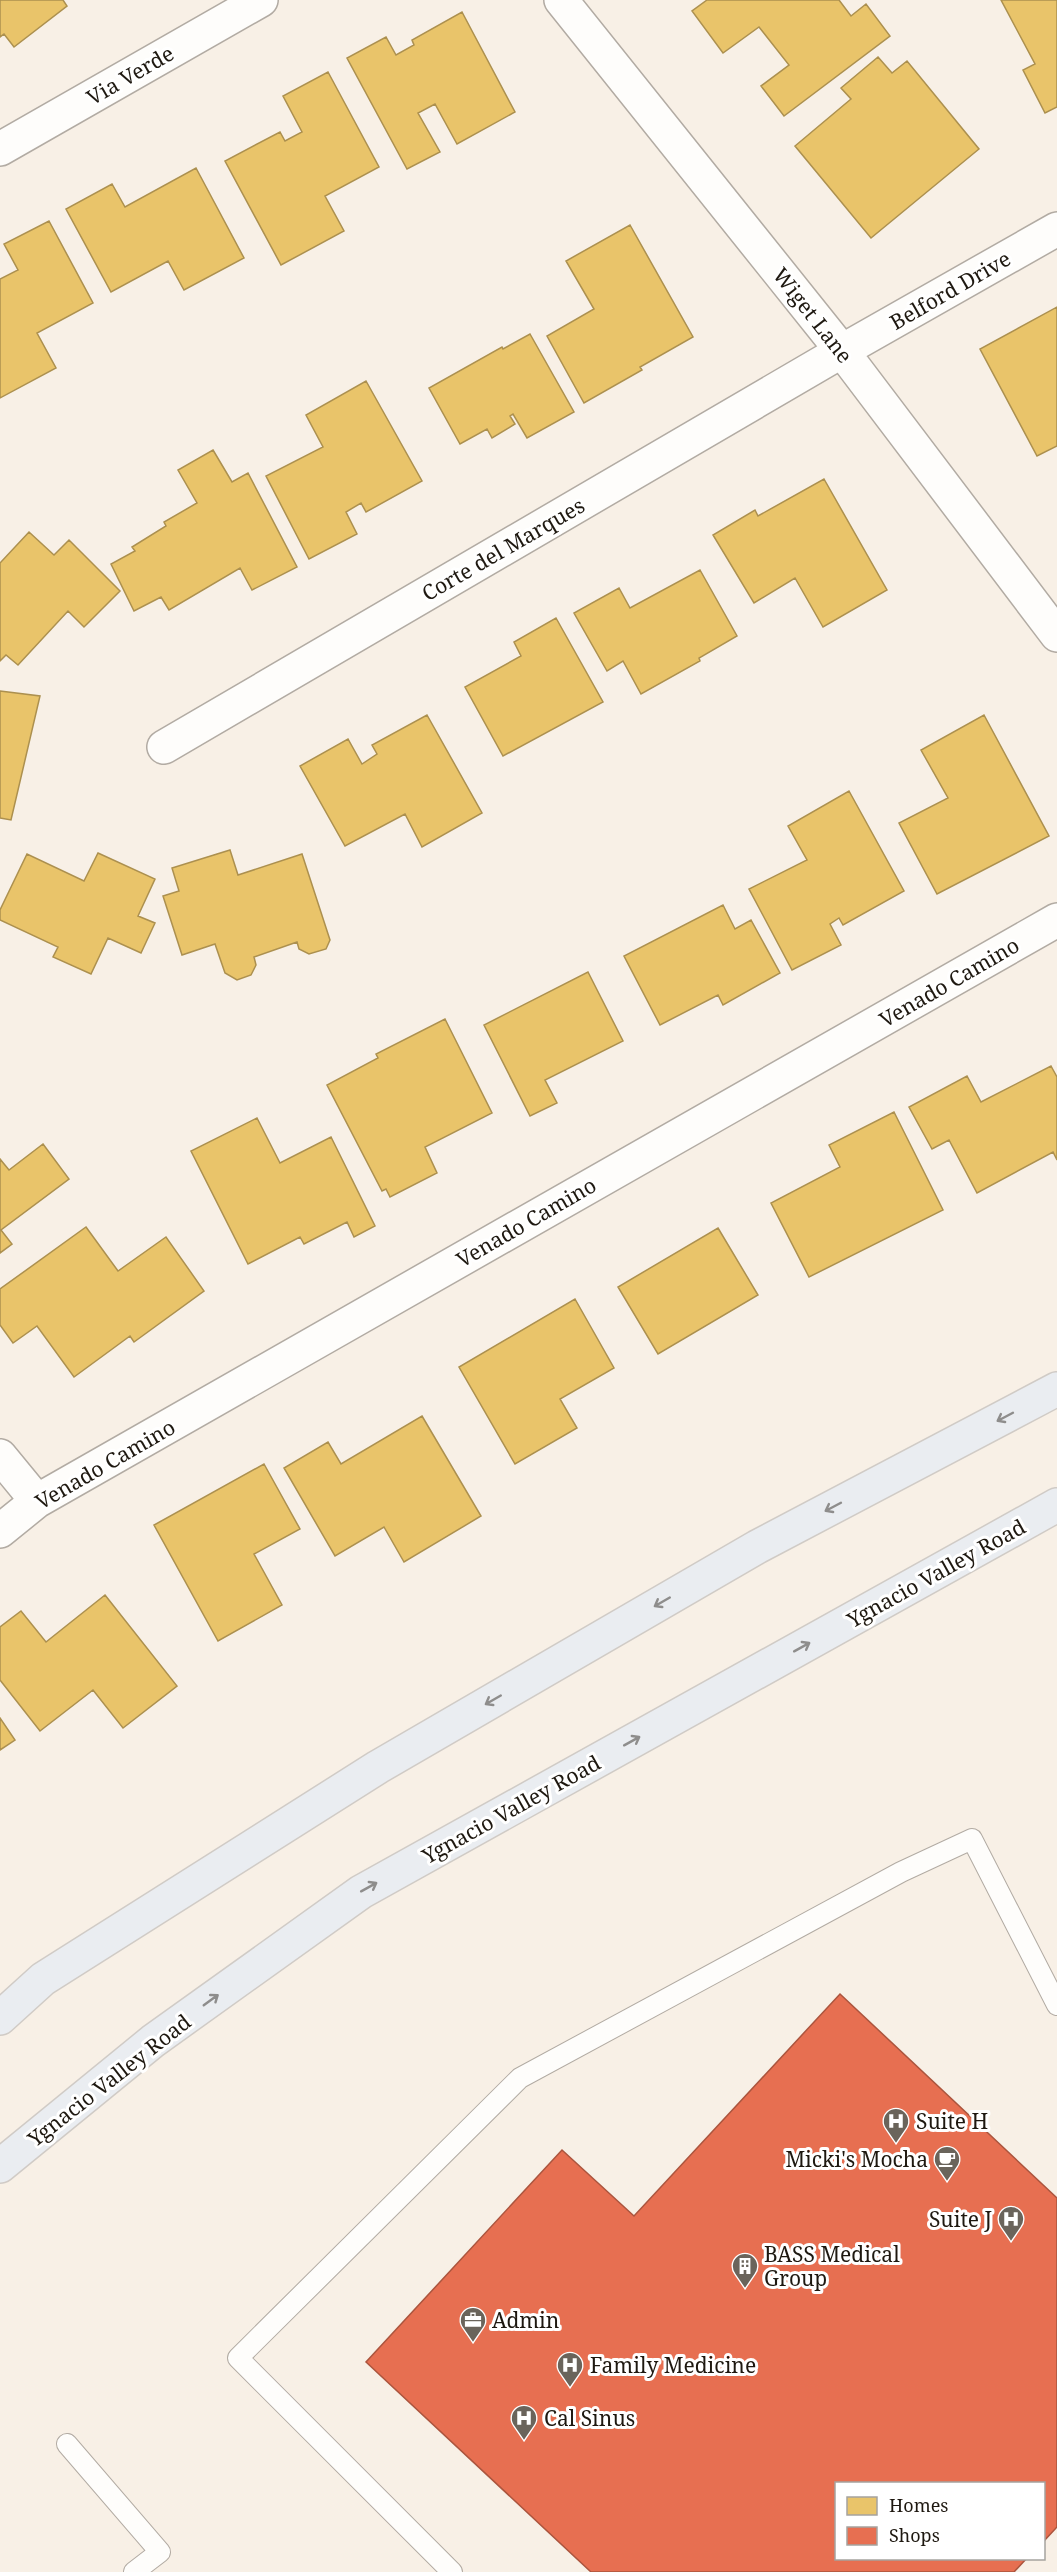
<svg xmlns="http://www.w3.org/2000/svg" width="1057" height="2572" viewBox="0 0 1057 2572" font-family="'Noto Serif',serif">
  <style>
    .homes { fill: #e9c46a; stroke: #ac904f; stroke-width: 1.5 }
    .shops { fill: #e76f51; stroke: #ab553e; stroke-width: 1.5 }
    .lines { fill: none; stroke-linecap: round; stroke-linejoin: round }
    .lane-casing { stroke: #b2aba3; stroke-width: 22 }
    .street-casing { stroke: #b2aba3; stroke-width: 36 }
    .highway-casing { stroke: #d0cbc6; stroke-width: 36 }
    .lane { stroke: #fefdfb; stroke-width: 20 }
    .street { stroke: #fefdfb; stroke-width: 33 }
    .highway { stroke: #eaedf1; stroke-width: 33 }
    .oneway { stroke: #8e8d8c }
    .labels { text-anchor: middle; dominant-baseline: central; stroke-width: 6; stroke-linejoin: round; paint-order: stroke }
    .street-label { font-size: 21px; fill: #1e1810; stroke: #fff }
    .poi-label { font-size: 21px; fill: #1e1810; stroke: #fff; text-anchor: start }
  </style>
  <rect width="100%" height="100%" fill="#f8f0e6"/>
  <path class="homes" d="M 0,0 L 63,0 L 67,6 L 14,47 L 4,34 L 0,37 Z
    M 707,0 L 839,0 L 851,16 L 866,4 L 890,36 L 784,116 L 761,86 L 789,65 L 759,27 L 723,53 L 692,11 Z
    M 1001,0 L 1057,0 L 1057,107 L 1045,113 L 1023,70 L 1035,64 Z
    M 462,12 L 515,112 L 457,144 L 435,104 L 418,113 L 440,152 L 407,169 L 347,58 L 386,37 L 396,55 L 414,45 L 412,40 Z
    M 878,57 L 892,73 L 907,61 L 979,149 L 871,238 L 795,146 L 851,99 L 841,88 Z
    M 328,72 L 379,167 L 325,196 L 344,231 L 281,265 L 225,161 L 280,132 L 285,141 L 302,132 L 283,96 Z
    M 196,168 L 244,258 L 184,290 L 168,261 L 111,292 L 66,209 L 112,184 L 125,207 Z
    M 49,221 L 93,303 L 37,333 L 56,368 L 0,398 L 0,279 L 18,270 L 4,244 Z
    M 630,225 L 693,337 L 640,367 L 642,370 L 584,403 L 547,336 L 594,309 L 566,261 Z
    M 1057,307 L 1057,446 L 1037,456 L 980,349 Z
    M 530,334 L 574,412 L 527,438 L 513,414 L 510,416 L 515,424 L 492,438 L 487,429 L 460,444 L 429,388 L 502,347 L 503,349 Z
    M 366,381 L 422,481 L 366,512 L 361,503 L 346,512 L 357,534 L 309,559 L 266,476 L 323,447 L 306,415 Z
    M 213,450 L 232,482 L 248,473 L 297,567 L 252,590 L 240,568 L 169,610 L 161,597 L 134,611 L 111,564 L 135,551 L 132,547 L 166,526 L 164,522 L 197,503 L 178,470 Z
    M 824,479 L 887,590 L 823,627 L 795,578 L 754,603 L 713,535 L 755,510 L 758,516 Z
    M 29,532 L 54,555 L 69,540 L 120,591 L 84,627 L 68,611 L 18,665 L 6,655 L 0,661 L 0,563 Z
    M 700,570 L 737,636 L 699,658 L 700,661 L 641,694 L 623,661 L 607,671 L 574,613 L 619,588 L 630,608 Z
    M 556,618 L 603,702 L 503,756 L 465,687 L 521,656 L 514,642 Z
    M 0,691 L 40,696 L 11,820 L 0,818 Z
    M 427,715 L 482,813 L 422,847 L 405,814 L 345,846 L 300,766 L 348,739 L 362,764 L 377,754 L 372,745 Z
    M 984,715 L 1049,836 L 937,894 L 899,823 L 948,798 L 921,750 Z
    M 849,791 L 904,891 L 843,925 L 839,918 L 830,924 L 841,945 L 792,970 L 749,889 L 807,860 L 788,826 Z
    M 230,850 L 238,875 L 302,854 L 330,940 L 326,949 L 309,954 L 299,949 L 297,942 L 254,957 L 256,965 L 251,975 L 237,980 L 225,973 L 215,944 L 182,955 L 163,896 L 179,891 L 172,868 Z
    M 98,853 L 155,879 L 138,916 L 155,923 L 141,953 L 108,938 L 91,974 L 53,957 L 58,947 L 0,920 L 0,910 L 27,854 L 84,881 Z
    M 723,905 L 735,929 L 751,920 L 780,973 L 723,1005 L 718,995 L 660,1025 L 624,956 Z
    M 588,972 L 623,1041 L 545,1080 L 557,1103 L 530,1116 L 484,1025 Z
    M 445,1019 L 492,1113 L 425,1147 L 437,1173 L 390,1197 L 386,1189 L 382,1191 L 327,1085 L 378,1058 L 376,1054 Z
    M 1051,1066 L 1057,1077 L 1057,1160 L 1053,1152 L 977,1193 L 949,1140 L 932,1149 L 909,1107 L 967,1076 L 981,1102 Z
    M 894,1112 L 943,1210 L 809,1277 L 771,1203 L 840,1167 L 829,1145 Z
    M 257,1118 L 280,1163 L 331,1137 L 375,1226 L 354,1237 L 347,1222 L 304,1244 L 300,1237 L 248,1264 L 191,1151 Z
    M 43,1144 L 69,1179 L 1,1230 L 12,1244 L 0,1253 L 0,1159 L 9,1170 Z
    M 86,1227 L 118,1271 L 166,1237 L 204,1291 L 134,1342 L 130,1336 L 74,1377 L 37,1326 L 13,1343 L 0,1325 L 0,1289 Z
    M 718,1228 L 758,1295 L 658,1354 L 618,1287 Z
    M 575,1299 L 614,1368 L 560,1399 L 577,1428 L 515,1464 L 459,1367 Z
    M 422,1416 L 481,1516 L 404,1562 L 384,1527 L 335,1556 L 284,1468 L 328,1442 L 341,1464 Z
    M 264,1464 L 300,1529 L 254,1554 L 282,1605 L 218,1641 L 154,1525 Z
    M 105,1595 L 177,1686 L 123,1728 L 93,1690 L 40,1731 L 0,1680 L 0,1627 L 21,1611 L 46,1642 Z
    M 0,1718 L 15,1740 L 0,1750 Z"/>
  <path class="shops" d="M 840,1994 L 1057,2198 L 1057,2527 L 1044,2541 L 1044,2484 L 836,2484 L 836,2558 L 1027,2558 L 1014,2572 L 591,2572 L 366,2362 L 562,2150 L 634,2216 Z"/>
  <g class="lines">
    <g class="lane-casing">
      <path id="lane" d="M 67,2444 L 160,2552 L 134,2572
        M 452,2572 L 238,2358 L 520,2078 L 901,1872 L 972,1839 L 1057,2005"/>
    </g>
    <g class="street-casing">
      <path id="street" d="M 561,0 L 842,351 L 1057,635
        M 0,149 L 261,0
        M 164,747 L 842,351 L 1057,229
        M 0,1456 L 37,1501
        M 0,1531 L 37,1501 L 1057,920"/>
    </g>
    <g class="highway-casing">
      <path id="highway" d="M 0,2018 L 43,1979 L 378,1767 L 757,1547 L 1057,1389
        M 0,2166 L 153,2041 L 361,1892 L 1057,1505"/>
    </g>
    <use href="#lane" class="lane"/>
    <use href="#street" class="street"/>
    <use href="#highway" class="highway"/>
  </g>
  <defs><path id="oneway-shaft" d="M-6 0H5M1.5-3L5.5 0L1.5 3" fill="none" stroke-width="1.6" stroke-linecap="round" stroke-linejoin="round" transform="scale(1.5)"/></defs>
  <g class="oneway">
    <use href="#oneway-shaft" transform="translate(1005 1417) rotate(152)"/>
    <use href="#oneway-shaft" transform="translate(833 1507) rotate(152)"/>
    <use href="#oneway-shaft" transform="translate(662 1602) rotate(150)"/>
    <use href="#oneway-shaft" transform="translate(802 1647) rotate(-29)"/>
    <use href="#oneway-shaft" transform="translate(493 1700) rotate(150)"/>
    <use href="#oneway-shaft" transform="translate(632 1741) rotate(-29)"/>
    <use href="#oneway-shaft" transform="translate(369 1887) rotate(-29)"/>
    <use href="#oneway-shaft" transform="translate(211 2000) rotate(-36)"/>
  </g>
  <defs>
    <g id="hospital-pin" transform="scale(1.35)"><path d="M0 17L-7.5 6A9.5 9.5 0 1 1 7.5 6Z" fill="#6a645b" stroke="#fff"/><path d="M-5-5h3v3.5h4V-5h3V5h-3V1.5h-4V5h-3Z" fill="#fff"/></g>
    <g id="cafe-pin" transform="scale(1.35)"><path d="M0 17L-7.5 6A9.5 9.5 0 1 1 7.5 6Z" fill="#6a645b" stroke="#fff"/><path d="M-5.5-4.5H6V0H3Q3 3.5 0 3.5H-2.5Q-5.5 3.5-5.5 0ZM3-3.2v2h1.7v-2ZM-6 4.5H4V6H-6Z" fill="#fff"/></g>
    <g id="building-pin" transform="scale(1.35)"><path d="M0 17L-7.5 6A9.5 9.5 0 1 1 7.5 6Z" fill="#6a645b" stroke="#fff"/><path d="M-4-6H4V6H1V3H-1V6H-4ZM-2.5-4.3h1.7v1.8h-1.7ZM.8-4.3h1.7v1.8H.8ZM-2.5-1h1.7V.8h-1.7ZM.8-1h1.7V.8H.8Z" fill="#fff"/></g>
    <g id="office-pin" transform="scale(1.35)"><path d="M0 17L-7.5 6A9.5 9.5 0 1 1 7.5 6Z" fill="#6a645b" stroke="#fff"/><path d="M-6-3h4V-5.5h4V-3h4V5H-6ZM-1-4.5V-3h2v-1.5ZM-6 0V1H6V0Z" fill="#fff"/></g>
  </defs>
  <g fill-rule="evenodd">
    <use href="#hospital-pin" x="896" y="2121"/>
    <use href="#cafe-pin" x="947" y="2159"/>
    <use href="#hospital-pin" x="1011" y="2219"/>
    <use href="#building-pin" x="745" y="2266"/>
    <use href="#office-pin" x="473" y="2320"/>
    <use href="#hospital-pin" x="570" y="2365"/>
    <use href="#hospital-pin" x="524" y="2418"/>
  </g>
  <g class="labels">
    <g class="street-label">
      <text transform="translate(130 75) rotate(-30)">Via Verde</text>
      <text transform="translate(950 290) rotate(-30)">Belford Drive</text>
      <text transform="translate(813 315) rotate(52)">Wiget Lane</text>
      <text transform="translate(503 549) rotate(-30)">Corte del Marques</text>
      <text transform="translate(949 982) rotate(-30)">Venado Camino</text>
      <text transform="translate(526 1222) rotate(-30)">Venado Camino</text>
      <text transform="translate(105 1464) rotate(-30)">Venado Camino</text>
      <text transform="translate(936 1573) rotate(-29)">Ygnacio Valley Road</text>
      <text transform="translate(511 1809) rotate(-29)">Ygnacio Valley Road</text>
      <text transform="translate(109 2080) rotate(-38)">Ygnacio Valley Road</text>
    </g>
    <g class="poi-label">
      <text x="916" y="2121">Suite H</text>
      <text x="928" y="2159" text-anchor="end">Micki's Mocha</text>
      <text x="992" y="2219" text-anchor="end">Suite J</text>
      <text x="764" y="2254">BASS Medical<tspan x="764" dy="24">Group</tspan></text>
      <text x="492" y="2320">Admin</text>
      <text x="590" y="2365">Family Medicine</text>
      <text x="544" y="2418">Cal Sinus</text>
    </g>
  </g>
  <rect x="835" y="2482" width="210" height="78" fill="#ffffff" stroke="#a5a39f" stroke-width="1.5"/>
  <rect x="847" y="2497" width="30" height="18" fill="#e9c46a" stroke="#a5a39f" stroke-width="1.5"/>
  <text x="889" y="2512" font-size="18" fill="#1e1810">Homes</text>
  <rect x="847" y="2527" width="30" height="18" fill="#e76f51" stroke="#a5a39f" stroke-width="1.5"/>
  <text x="889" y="2542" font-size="18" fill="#1e1810">Shops</text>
</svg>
